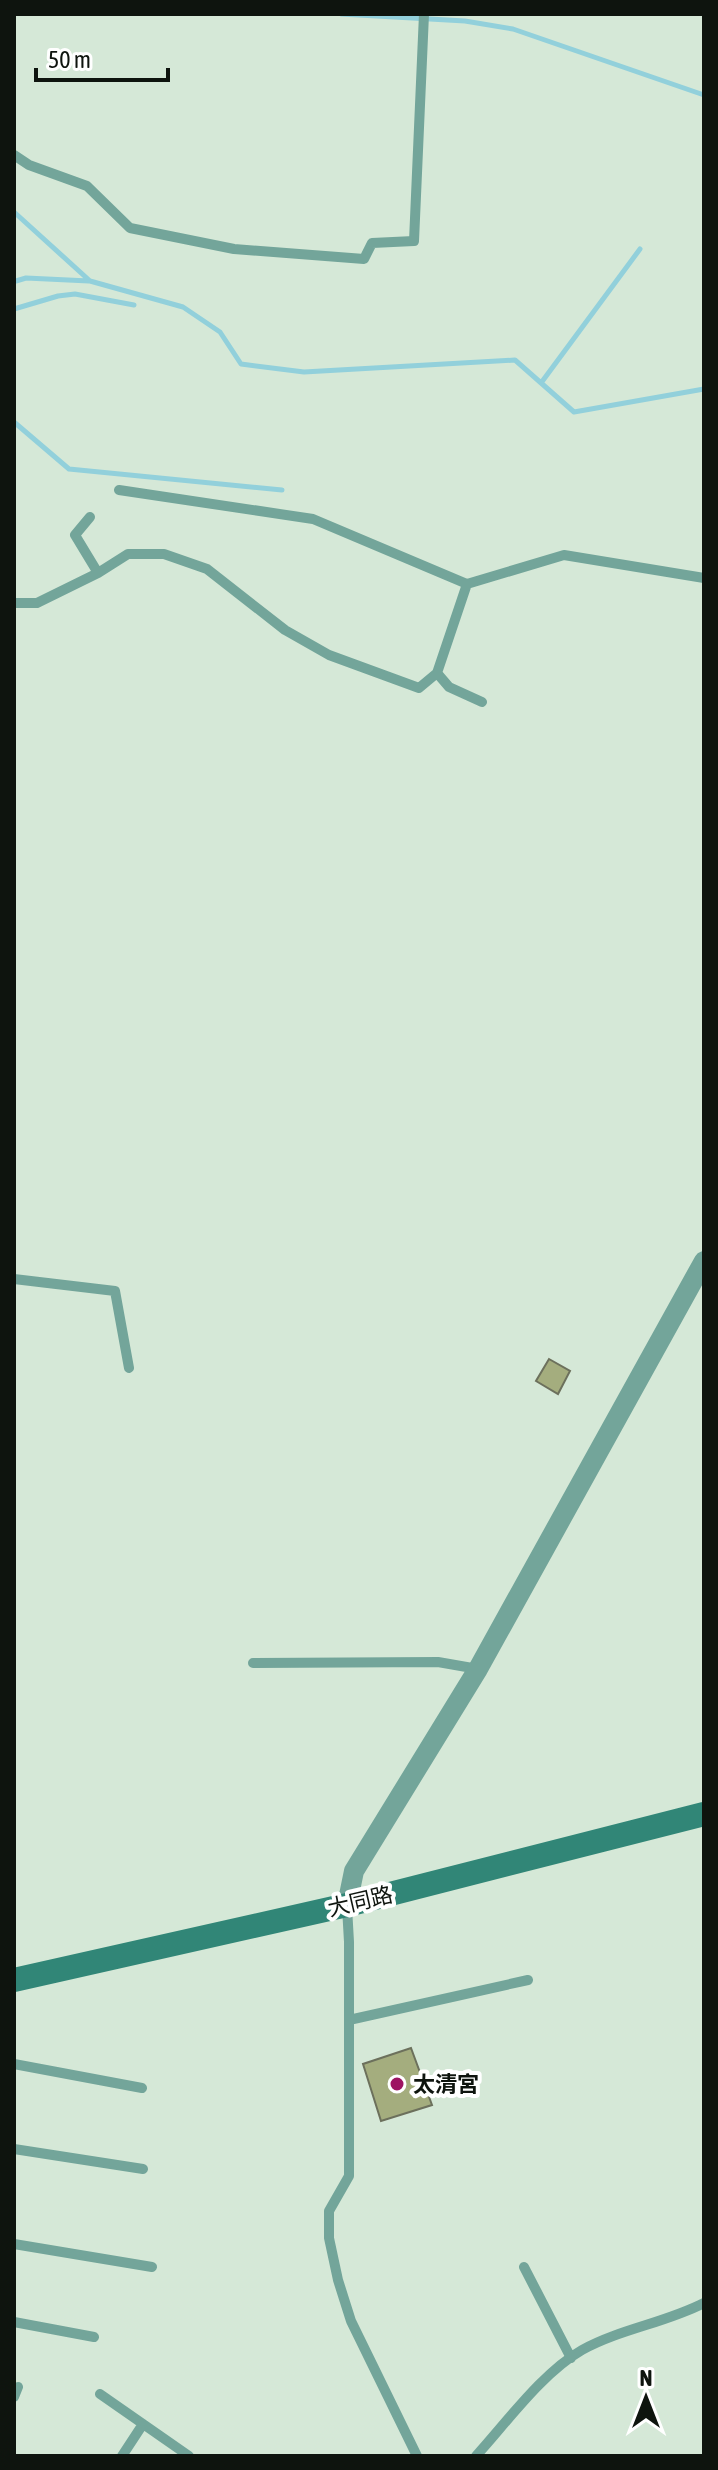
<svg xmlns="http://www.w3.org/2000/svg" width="718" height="2470" viewBox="0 0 718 2470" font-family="'Asap Condensed','Noto Sans TC',sans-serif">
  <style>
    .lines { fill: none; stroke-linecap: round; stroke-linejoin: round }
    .stream { stroke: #92d0db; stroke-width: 5 }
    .building { fill: #a4ad7e; stroke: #6c705c; stroke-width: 2 }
    .lane { stroke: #73a59a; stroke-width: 10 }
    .street { stroke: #73a59a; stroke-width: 20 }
    .secondary { stroke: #318677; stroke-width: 24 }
    .poi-dot { fill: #9d1362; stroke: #fff; stroke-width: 3 }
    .labels { text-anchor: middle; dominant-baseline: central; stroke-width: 8; stroke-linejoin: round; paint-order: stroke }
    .street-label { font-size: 22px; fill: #0e140e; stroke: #fff }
    .poi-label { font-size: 22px; font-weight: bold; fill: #0e140e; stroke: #fff; text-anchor: start }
  </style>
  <rect width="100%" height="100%" fill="#d5e8d7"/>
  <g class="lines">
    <path class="stream" d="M 341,14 L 465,21 L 513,29 L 704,95
      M 14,212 L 90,281 L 183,307 L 220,332 L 241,364 L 304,372 L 515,360 L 574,412 L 704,389
      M 16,281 L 26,278 L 89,281
      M 14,309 L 58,296 L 75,294 L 134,305
      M 541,383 L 640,249
      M 14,422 L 69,469 L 282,490"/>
  </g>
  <path class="building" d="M 549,1359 L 570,1371 L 558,1394 L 536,1381 Z
    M 411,2048 L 432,2105 L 381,2121 L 363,2064 Z"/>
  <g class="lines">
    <path class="lane" d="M 14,155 L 29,165 L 87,186 L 130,228 L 234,249 L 364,259 L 372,243 L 414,241 L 424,14
      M 119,490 L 313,519 L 467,584
      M 90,517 L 75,535 L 98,573
      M 14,603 L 37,603 L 98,573 L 128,554 L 164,554 L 207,569 L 285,630 L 329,655 L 419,688 L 437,673 L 467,584 L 564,555 L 704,578
      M 437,673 L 449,687 L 482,702
      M 14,1279 L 115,1291 L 129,1368
      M 253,1663 L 438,1662 L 478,1669
      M 347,1907 L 349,1942 L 349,2176 L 329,2211 L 329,2238 L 338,2280 L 351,2321 L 417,2456
      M 349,2020 L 528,1980
      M 14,2064 L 142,2088
      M 14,2149 L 143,2169
      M 14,2244 L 152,2267
      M 524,2267 L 571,2358
      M 14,2322 L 94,2337
      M 100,2394 L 189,2456
      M 14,2397 L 18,2387
      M 122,2456 L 143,2424
      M 476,2456 C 507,2422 542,2373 582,2350 C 620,2329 665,2323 704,2303"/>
    <path class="street" d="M 347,1905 L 354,1871 L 478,1669 L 704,1261"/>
    <path class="secondary" d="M 14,1980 L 347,1905 L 704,1814"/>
  </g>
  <circle class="poi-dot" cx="397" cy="2084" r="8"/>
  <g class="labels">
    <g class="street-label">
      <text transform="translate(360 1901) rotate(-13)">大同路</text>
    </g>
    <g class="poi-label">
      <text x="413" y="2084">太清宮</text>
    </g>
  </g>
  <rect width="718" height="2470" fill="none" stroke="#0e140e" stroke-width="32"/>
  <g transform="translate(646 2398)" stroke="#ffffff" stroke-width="6" paint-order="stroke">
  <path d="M0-6L14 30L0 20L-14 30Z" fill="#0e140e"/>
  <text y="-12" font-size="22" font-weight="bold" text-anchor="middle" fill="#0e140e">N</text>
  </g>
  <path d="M36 68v12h132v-12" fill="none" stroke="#0e140e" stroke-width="4"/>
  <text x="48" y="68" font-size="24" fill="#0e140e" stroke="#ffffff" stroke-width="6" paint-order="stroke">50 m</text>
</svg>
